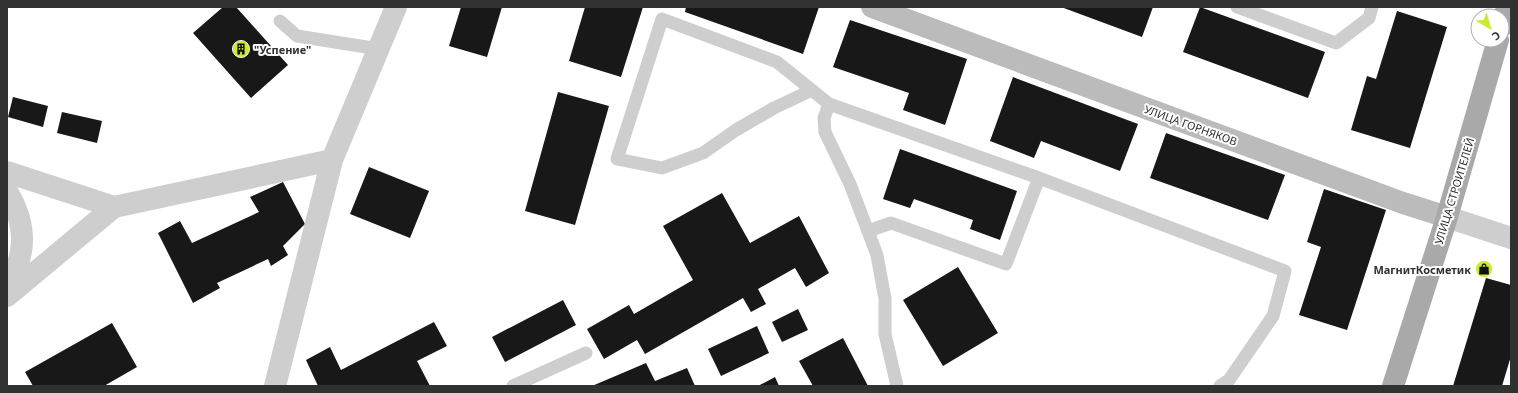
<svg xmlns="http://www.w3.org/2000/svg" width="1518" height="393" viewBox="0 0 1518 393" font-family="'Noto Sans',sans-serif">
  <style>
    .building { fill: #181818 }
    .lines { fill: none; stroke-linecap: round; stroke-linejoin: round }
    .lane { stroke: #cecece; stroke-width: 13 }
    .street { stroke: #cecece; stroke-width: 22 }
    .secondary { stroke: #bbb; stroke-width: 22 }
    .primary { stroke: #a9a9a9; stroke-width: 22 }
    .labels { text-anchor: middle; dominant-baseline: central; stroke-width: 4; stroke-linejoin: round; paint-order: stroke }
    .poi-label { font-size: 11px; font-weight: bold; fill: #313131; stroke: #fff; text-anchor: start }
    .street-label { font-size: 11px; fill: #313131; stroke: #fff }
  </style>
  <rect width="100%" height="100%" fill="#fff"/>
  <path class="building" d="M 223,7 L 236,7 L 288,65 L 251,98 L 193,33 Z
    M 461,7 L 502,7 L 487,57 L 449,46 Z
    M 585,7 L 643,7 L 621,77 L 569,61 Z
    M 686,7 L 819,7 L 803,54 L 685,12 Z
    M 1061,7 L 1153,7 L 1142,37 Z
    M 1200,7 L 1325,52 L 1308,98 L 1183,52 Z
    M 1397,11 L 1447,27 L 1410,148 L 1351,130 L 1367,76 L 1376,79 Z
    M 850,20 L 967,59 L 945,125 L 903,110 L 909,93 L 833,67 Z
    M 1013,77 L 1138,124 L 1120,171 L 1041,141 L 1034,158 L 990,141 Z
    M 558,92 L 609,106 L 575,225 L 525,211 Z
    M 13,97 L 48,106 L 43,127 L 8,117 Z
    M 62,112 L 102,121 L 97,143 L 57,133 Z
    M 1166,133 L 1285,175 L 1268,220 L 1150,178 Z
    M 900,149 L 1017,191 L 1000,240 L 970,229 L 973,220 L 914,199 L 910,208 L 883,199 Z
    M 369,167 L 429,191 L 410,238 L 350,214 Z
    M 283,182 L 305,224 L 283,246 L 288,255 L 271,266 L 268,259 L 217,283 L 220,288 L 193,303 L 158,233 L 180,221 L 192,243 L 259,212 L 250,197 Z
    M 1324,189 L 1386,210 L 1347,330 L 1299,315 L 1321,247 L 1307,242 Z
    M 722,193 L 750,243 L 799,216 L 829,273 L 806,287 L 795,268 L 758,289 L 766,304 L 751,312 L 743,298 L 645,354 L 637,340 L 604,359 L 587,329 L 629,305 L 634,314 L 693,280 L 663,226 Z
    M 958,267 L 998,333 L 943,366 L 903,300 Z
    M 1486,278 L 1511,285 L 1511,356 L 1502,386 L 1453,386 Z
    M 563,300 L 576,325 L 505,362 L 492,337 Z
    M 798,309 L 808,330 L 782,342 L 772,322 Z
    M 434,322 L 447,346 L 417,361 L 430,386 L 318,386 L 306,360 L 330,347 L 341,370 Z
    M 112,323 L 137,367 L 104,386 L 33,386 L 25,372 Z
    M 757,326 L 769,353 L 721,376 L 708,349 Z
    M 843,338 L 868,386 L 813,386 L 799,361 Z
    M 646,363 L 655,381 L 687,368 L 695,386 L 592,386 Z
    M 775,377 L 779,386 L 758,386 Z"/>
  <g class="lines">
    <path class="lane" d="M 1237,7 L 1336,43 L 1369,18 L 1372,7
      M 280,21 L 297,36 L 379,49
      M 812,90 L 774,108 L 736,130 L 703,153 L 662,168 L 617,159 L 662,19 L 777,62 L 829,104 L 1039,178 L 1285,271 L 1273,316 L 1229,380 L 1220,386
      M 829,104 L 824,118 L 825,132 L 850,184 L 877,255 L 885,299 L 885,334 L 897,386
      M 868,231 L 891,223 L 1006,264 L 1039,178
      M 513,386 L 586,353"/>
    <path class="street" d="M 7,172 L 114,207 L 332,160
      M 7,191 C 29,228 25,255 7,291
      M 1447,217 L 1511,238
      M 7,296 L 114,207
      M 275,386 L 332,160 L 396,7"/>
    <path class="secondary" d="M 872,7 L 1403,203 L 1447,217"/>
    <path class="primary" d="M 1502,26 L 1507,7
      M 1393,386 L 1447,217 L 1498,40"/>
  </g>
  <defs>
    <g id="building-disc" transform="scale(0.9)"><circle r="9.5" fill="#c9ec30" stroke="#fff"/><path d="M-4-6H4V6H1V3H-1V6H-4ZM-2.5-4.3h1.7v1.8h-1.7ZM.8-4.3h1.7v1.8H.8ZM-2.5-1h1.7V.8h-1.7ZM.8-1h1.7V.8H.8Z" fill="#111"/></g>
    <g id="shop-disc" transform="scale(0.9)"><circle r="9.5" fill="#c9ec30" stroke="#fff"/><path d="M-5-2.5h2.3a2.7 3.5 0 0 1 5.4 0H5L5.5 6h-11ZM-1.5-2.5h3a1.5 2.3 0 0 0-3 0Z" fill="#111"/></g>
  </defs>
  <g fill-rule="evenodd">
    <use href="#building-disc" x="241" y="49"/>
    <use href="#shop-disc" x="1484" y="269"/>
  </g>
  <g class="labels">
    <g class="poi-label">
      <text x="254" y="49">"Успение"</text>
      <text x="1471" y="269" text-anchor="end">МагнитКосметик</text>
    </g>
    <g class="street-label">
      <text transform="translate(1191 125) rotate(20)">УЛИЦА ГОРНЯКОВ</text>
      <text transform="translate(1454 191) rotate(-73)">УЛИЦА СТРОИТЕЛЕЙ</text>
    </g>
  </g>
  <rect width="1518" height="393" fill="none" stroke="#313131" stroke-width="16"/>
  <g transform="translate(1490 28) rotate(142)"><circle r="19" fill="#ffffff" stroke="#adadad"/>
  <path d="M0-3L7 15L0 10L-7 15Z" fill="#c9ec30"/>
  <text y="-6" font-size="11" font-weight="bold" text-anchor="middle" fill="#313131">С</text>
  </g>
</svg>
